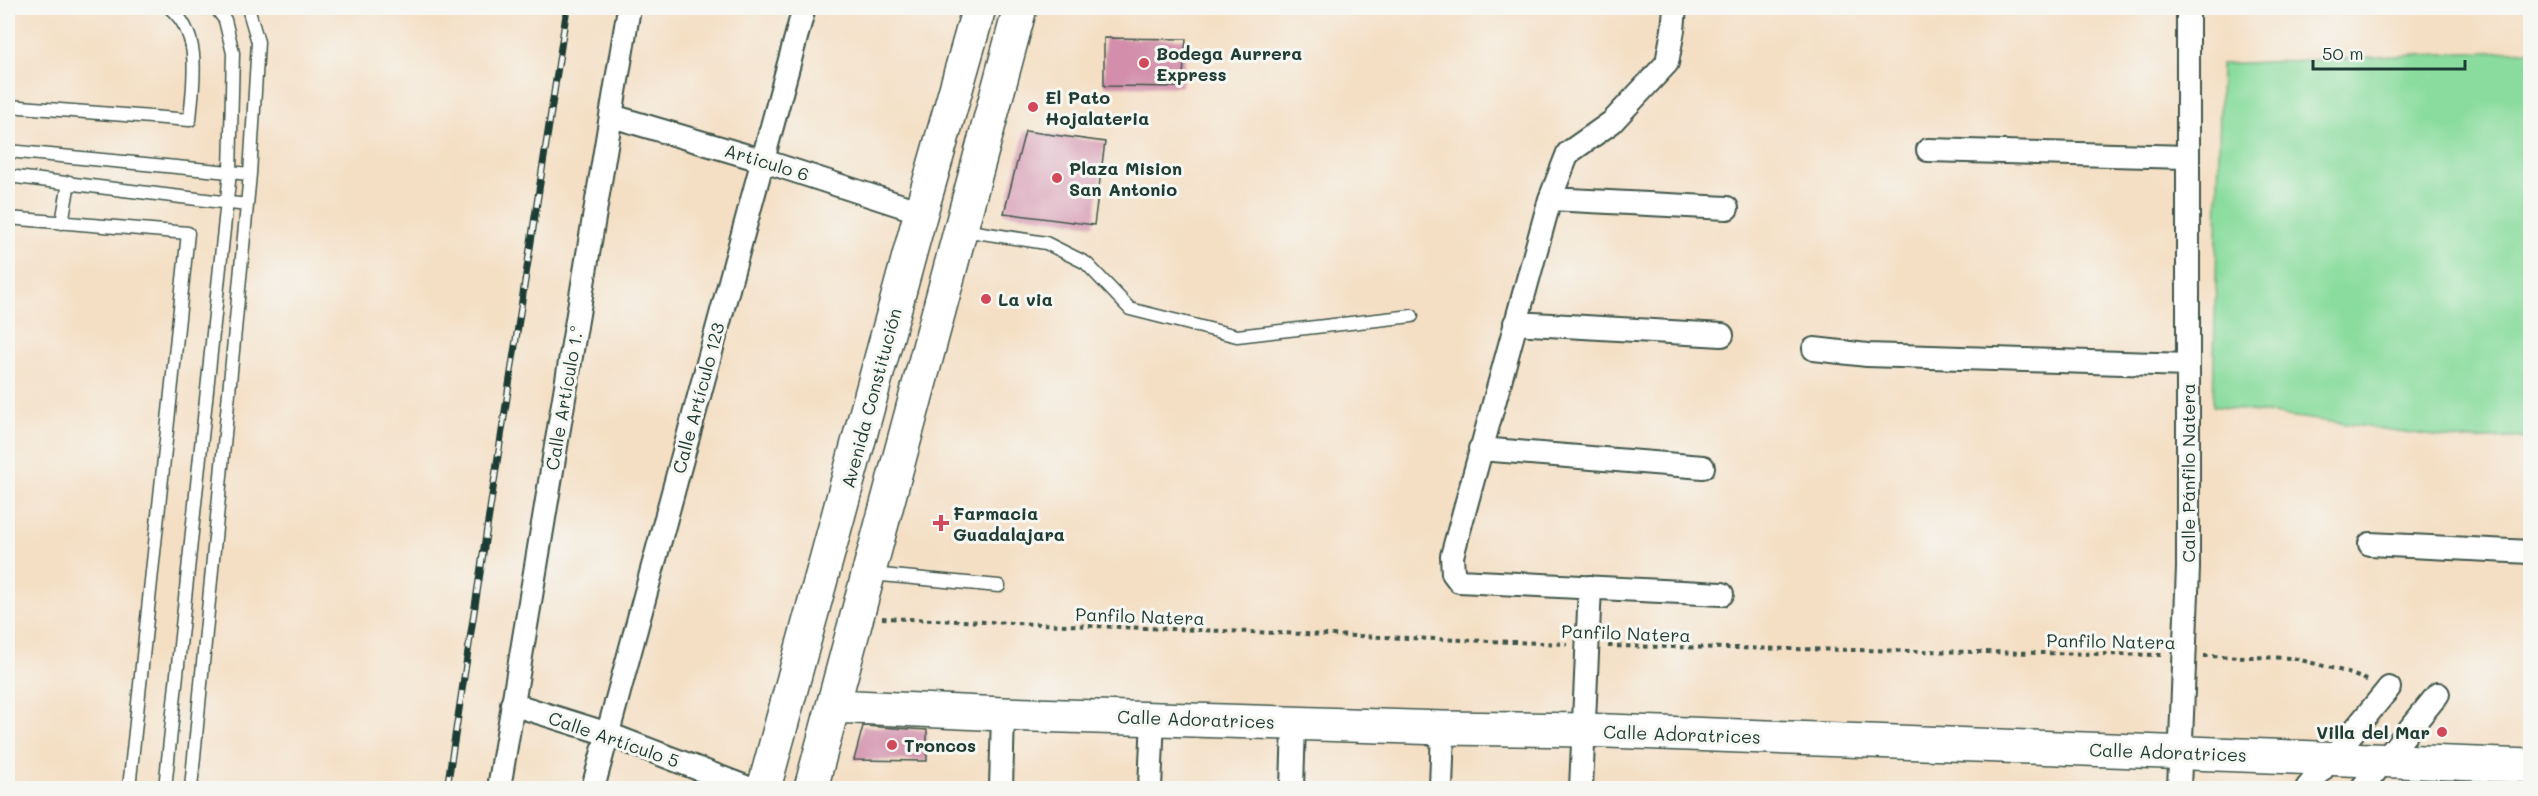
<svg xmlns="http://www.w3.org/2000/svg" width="2538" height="796" viewBox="0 0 2538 796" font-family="Mali,sans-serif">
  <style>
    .green { fill: #89dc9d; stroke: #548c68; stroke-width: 1.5 }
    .building { fill: #d28eaa }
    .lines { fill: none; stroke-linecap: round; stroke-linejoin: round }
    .lane-casing { stroke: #3f554a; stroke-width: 15 }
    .street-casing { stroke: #3f554a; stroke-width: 26 }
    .secondary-casing { stroke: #3f554a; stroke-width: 36 }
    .path { stroke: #3f554a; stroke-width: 4; stroke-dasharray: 4.5 4.5; stroke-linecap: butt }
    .lane { stroke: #fff; stroke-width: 12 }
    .street { stroke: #fff; stroke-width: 22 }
    .secondary { stroke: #fff; stroke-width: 33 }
    .rail-casing { stroke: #1f3d34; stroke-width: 7 }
    .rail { stroke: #f6f6f2; stroke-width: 4.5; stroke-dasharray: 14; stroke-linecap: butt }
    .poi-dot { fill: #d1495b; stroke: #f6f6f2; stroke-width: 2 }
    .labels { text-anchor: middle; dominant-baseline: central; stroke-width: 6; stroke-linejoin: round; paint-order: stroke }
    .poi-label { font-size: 18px; font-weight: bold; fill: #1f3d34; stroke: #f6f6f2; text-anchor: start }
    .street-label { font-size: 18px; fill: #1f3d34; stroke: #f6f6f2 }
  </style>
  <rect width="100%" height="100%" fill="#f6f6f2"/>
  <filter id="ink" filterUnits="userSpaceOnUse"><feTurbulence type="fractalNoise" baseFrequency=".0167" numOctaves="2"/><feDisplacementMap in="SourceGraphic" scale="12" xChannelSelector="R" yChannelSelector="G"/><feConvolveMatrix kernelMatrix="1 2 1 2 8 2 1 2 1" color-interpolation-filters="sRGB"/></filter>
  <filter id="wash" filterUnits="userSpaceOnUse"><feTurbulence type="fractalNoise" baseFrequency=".008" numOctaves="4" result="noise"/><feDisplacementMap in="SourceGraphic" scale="24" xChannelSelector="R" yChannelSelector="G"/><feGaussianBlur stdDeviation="1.35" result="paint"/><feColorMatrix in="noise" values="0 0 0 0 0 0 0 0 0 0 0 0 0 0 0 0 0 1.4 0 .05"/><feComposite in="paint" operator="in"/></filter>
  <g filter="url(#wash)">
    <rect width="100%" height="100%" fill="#f4dfc4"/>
    <path class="green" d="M 2530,50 L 2530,437 L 2464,440 L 2213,406 L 2221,64 Z"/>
    <g id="blocks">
      <path class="building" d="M 1104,38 L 1186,39 L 1182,87 L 1104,86 Z
        M 1025,131 L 1105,142 L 1094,225 L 1004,213 Z
        M 863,726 L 927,730 L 927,761 L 854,760 Z"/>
    </g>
  </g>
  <g filter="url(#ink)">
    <use href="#blocks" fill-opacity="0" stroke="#3f554a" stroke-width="1.5"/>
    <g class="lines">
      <g class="lane-casing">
        <path id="lane" d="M 8,106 L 190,120 C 193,81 203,36 170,8
          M 8,151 L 250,174
          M 8,176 L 247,205
          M 8,218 L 188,233 L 129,788
          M 62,223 L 69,182
          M 963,230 L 1046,243 L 1086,263 L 1130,309 L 1237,336 L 1412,316
          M 871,574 L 999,586
          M 165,788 L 230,172 L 233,53 L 225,20 L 216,8
          M 191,788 L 250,174 L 258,42 L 248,8"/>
      </g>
      <g class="street-casing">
        <path id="street" d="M 1675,8 L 1673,30 L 1667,63 L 1612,122 L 1568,153 L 1550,199 L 1452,556 L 1453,573 L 1459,581 L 1722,594
          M 612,116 L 761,160 L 921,212
          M 1928,150 L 2187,157
          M 1550,199 L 1727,208
          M 1515,323 L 1722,335
          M 1814,349 L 1867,355 L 2188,365
          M 1480,449 L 1703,467
          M 2370,544 L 2530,552
          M 512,704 L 608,734 L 748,788
          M 499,788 L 629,8
          M 593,788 L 804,8
          M 1001,788 L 1003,714
          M 1150,788 L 1153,717
          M 1292,788 L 1294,723
          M 1441,788 L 1443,728
          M 1581,788 L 1590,587
          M 2179,788 L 2188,568 L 2188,8
          M 2307,788 L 2389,688
          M 2362,788 L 2438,694"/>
      </g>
      <g class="secondary-casing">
        <path id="secondary" d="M 834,706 L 1003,714 L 1443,728 L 1582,730 L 2530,766
          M 764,788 L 921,212 L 979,8
          M 811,788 L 1020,8"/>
      </g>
      <path class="path" d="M 882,618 L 1567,644
        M 1608,646 L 2164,655
        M 2204,656 L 2293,658 L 2339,670 L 2370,681"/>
      <use href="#lane" class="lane"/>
      <use href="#street" class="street"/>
      <use href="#secondary" class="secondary"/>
      <g class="rail-casing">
        <path id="rail" d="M 447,788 L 567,8"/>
      </g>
      <use href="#rail" class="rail"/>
    </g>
  </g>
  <g class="poi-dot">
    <circle cx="1144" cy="63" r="6"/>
    <circle cx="1033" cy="107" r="6"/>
    <circle cx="1057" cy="178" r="6"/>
    <circle cx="986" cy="299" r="6"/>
    <path d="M938 514h6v6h6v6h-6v6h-6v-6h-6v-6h6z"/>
    <circle cx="2442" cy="732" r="6"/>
    <circle cx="892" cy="745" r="6"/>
  </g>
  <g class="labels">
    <g class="poi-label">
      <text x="1156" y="53">Bodega Aurrera<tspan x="1156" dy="21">Express</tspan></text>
      <text x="1045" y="97">El Pato<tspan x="1045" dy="21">Hojalateria</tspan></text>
      <text x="1069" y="168">Plaza Mision<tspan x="1069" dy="21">San Antonio</tspan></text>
      <text x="998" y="299">La via</text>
      <text x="953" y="513">Farmacia<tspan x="953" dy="21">Guadalajara</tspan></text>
      <text x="2430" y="732" text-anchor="end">Villa del Mar</text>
      <text x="904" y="745">Troncos</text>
    </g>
    <g class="street-label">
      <text transform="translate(767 162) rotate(17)">Articulo 6</text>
      <text transform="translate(564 398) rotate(-80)">Calle Artículo 1.º</text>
      <text transform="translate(698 398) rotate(-75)">Calle Artículo 123</text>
      <text transform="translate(871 398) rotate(-75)">Avenida Constitución</text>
      <text transform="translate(2188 473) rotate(-90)">Calle Pánfilo Natera</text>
      <text transform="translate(1140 616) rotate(2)">Panfilo Natera</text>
      <text transform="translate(1626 633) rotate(2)">Panfilo Natera</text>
      <text transform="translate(2111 641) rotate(1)">Panfilo Natera</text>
      <text transform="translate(1196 719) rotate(2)">Calle Adoratrices</text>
      <text transform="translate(1682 734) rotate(2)">Calle Adoratrices</text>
      <text transform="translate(614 739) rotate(19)">Calle Artículo 5</text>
      <text transform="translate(2168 752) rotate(2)">Calle Adoratrices</text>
    </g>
  </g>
  <rect width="2538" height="796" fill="none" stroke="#f6f6f2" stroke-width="30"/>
  <path d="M2313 60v9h152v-9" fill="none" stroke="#1f3d34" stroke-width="3"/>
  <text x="2322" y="60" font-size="18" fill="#1f3d34" stroke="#f6f6f2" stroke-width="4.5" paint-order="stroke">50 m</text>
</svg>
